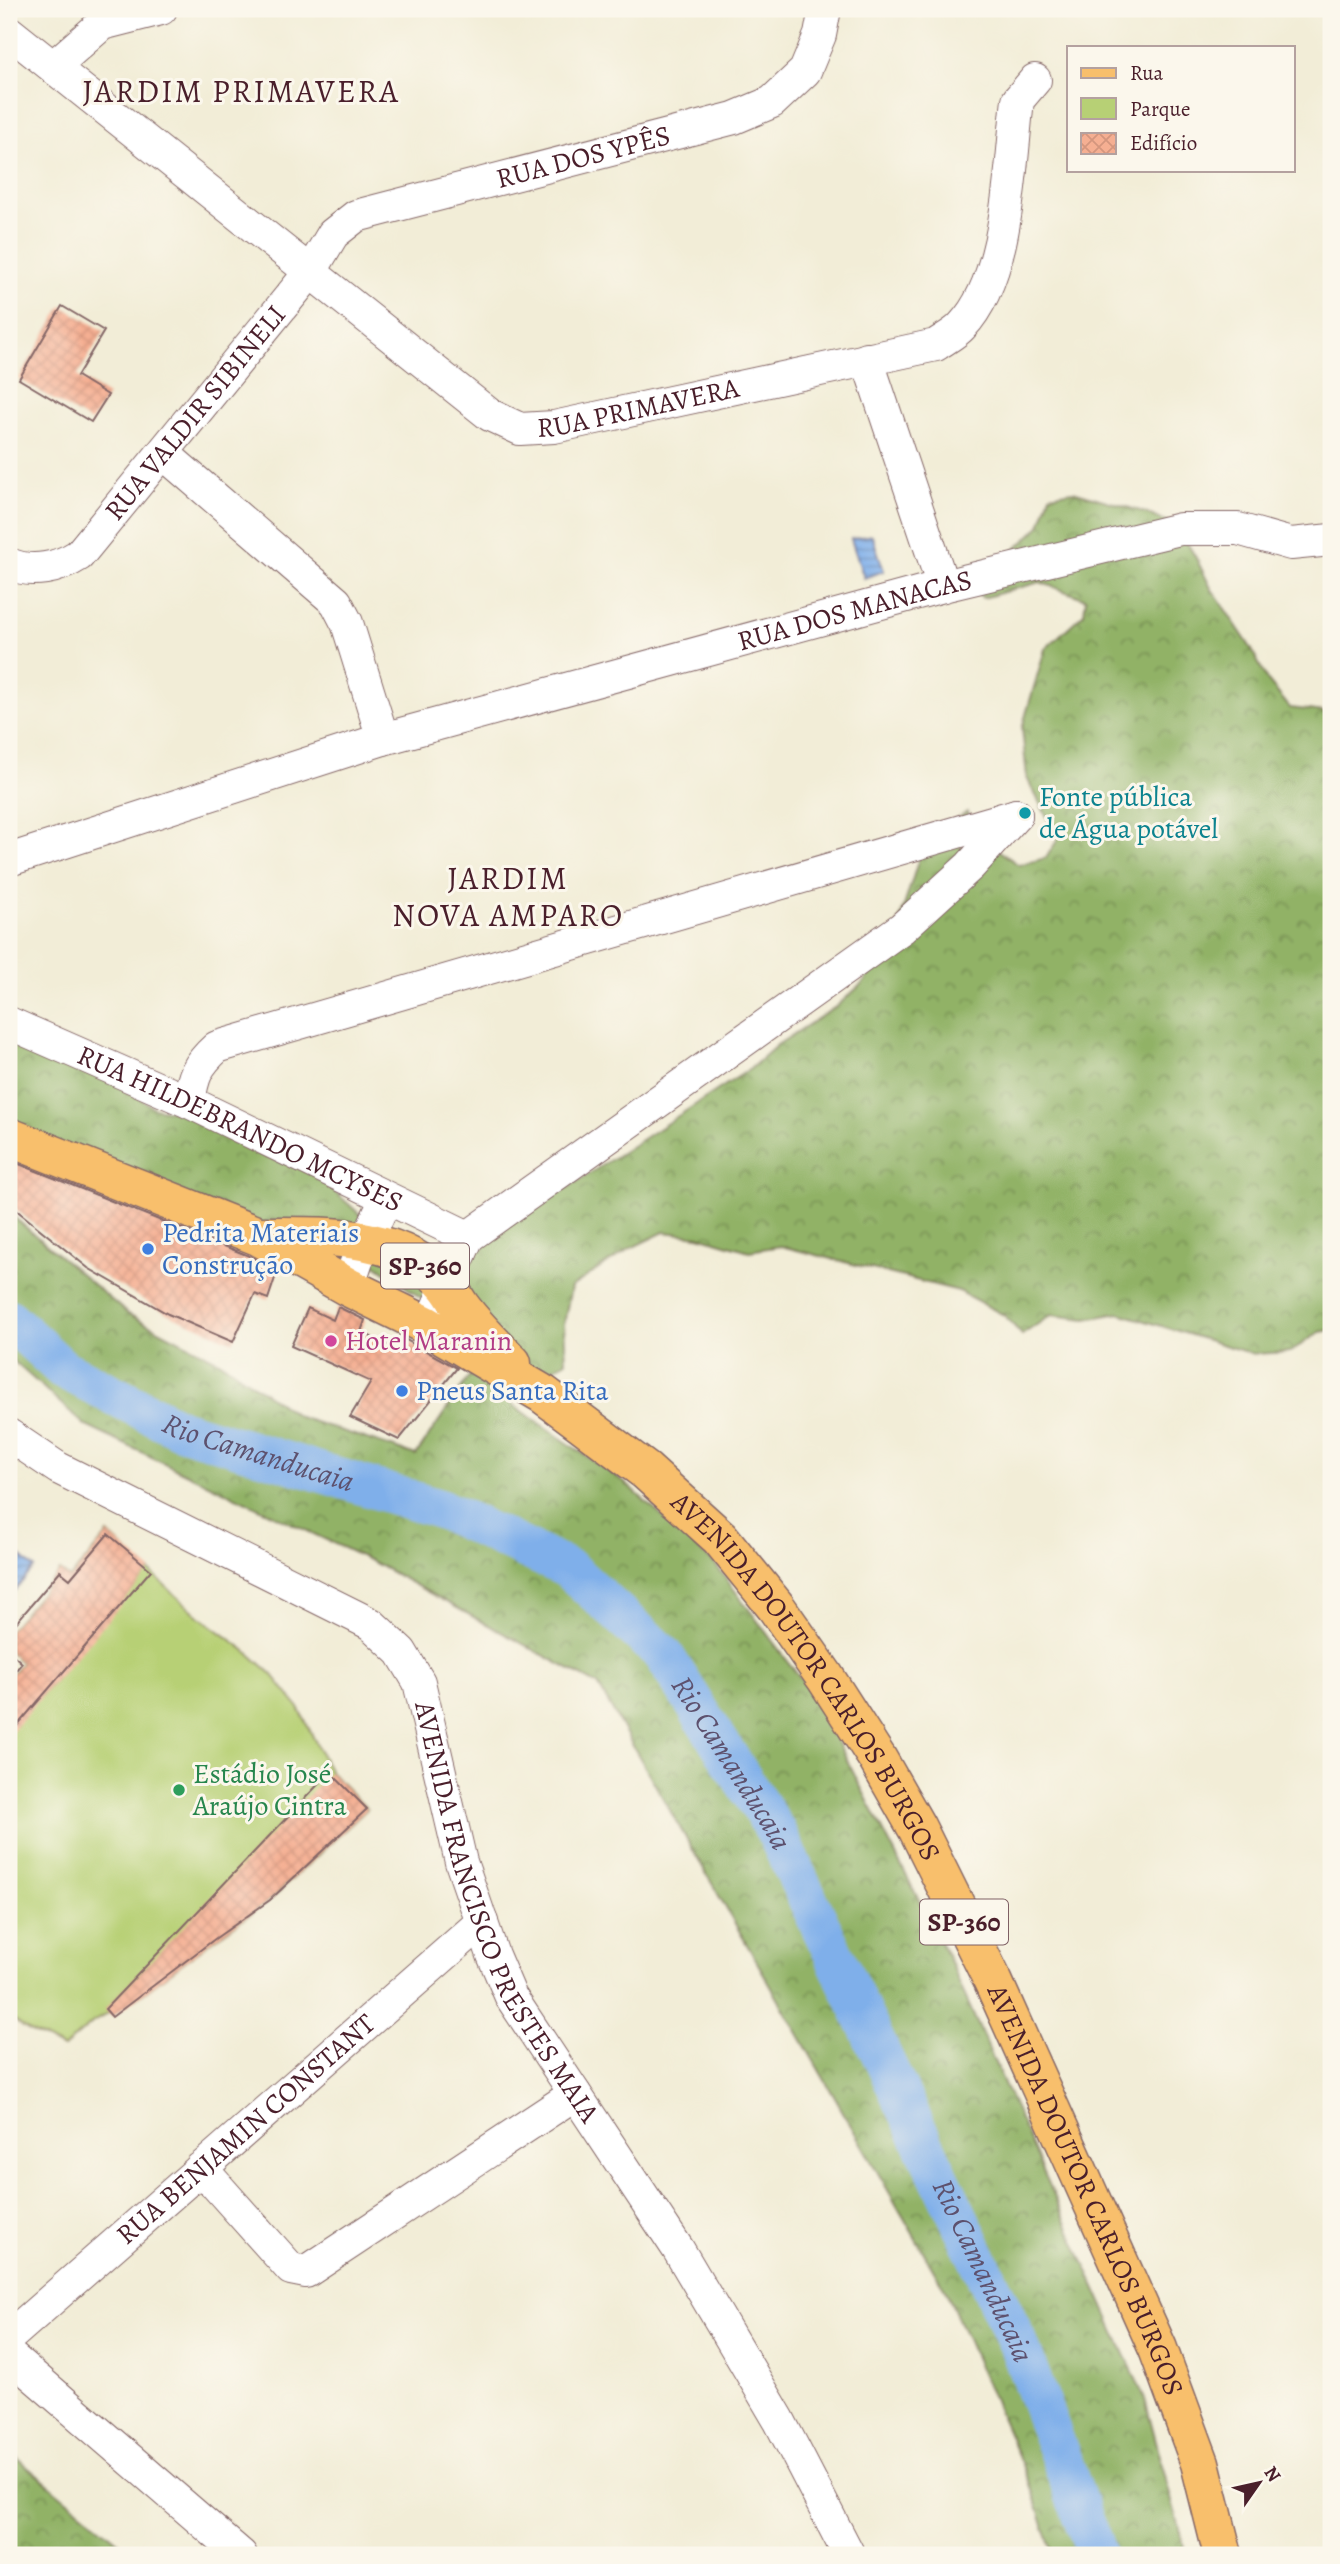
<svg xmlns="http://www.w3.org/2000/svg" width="1340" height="2564" viewBox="0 0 1340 2564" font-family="Alegreya,serif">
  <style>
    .green { fill: #b7d075; stroke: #807850; stroke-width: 2 }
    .forest { fill: url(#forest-crowns); stroke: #6e6848; stroke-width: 2 }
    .water { fill: url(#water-rules); stroke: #64678a; stroke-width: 2 }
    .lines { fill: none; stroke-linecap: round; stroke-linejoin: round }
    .river { stroke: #7fafea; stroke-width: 40 }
    .building { fill: url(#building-cross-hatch) }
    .minor-casing { stroke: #856767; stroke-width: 34 }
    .major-casing { stroke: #856767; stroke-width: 41 }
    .minor { stroke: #fff; stroke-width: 32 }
    .major { stroke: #f8bf6c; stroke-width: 38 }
    .culture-dot { fill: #0f9aa8; stroke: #fbf7ec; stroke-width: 2.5 }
    .shop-dot { fill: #3f7fe0; stroke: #fbf7ec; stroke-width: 2.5 }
    .hotel-dot { fill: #d1479c; stroke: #fbf7ec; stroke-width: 2.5 }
    .leisure-dot { fill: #2e9e5b; stroke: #fbf7ec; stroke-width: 2.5 }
    .labels { text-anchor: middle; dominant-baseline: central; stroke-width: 6; stroke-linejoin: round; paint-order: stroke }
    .shield { fill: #fbf7ec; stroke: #7f6065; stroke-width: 2 }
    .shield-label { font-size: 26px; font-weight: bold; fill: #4a1f2b }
    .street-label { font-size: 28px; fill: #4a1f2b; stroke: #fbf7ec }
    .culture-label { font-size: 28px; fill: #0d838f; stroke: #fbf7ec; text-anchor: start }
    .shop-label { font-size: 28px; fill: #366cbe; stroke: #fbf7ec; text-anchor: start }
    .hotel-label { font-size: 28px; fill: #b23c85; stroke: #fbf7ec; text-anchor: start }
    .leisure-label { font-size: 28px; fill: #27864d; stroke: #fbf7ec; text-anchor: start }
    .water-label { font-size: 30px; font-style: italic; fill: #5d516e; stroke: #fbf7ec }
    .quarter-label { font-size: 32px; letter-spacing: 2px; fill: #4a1f2b; stroke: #fbf7ec }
  </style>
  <defs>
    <pattern id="forest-crowns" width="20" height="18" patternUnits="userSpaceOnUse" patternTransform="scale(1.75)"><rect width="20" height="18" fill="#91b266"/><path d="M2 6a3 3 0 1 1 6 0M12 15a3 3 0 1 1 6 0" fill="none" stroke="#789054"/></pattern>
    <pattern id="water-rules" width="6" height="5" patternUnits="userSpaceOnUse" patternTransform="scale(1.75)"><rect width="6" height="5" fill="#7fafea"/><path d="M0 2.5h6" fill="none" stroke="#6a8ebe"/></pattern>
    <pattern id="building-cross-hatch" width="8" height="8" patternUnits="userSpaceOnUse" patternTransform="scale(1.75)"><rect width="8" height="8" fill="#f5af92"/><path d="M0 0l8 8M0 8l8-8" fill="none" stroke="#d4967e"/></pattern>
  </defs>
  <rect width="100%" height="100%" fill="#fbf7ec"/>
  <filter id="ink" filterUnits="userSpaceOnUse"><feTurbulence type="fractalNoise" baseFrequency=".0143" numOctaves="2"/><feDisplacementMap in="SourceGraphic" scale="14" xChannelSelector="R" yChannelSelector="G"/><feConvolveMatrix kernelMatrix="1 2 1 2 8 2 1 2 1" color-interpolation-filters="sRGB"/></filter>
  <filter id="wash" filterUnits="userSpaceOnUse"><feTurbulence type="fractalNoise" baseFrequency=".00686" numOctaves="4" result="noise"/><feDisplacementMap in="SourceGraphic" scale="28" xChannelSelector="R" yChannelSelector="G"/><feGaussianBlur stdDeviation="1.57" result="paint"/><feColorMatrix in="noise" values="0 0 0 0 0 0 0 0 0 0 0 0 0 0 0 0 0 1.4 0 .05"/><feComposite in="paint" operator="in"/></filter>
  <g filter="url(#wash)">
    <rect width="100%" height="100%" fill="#f2edd7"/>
    <path class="green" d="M 108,1534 L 200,1617 L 245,1650 L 272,1674 L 299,1708 L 330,1772 L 367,1809 L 270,1900 L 216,1938 L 139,1996 L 93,2022 L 63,2048 L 26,2029 L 9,2017 L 9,1678 L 22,1663 L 9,1651 L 9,1631 L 60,1571 L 70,1578 Z"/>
    <path class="forest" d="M 1073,491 L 1140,511 L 1176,525 L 1195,556 L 1211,588 L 1251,648 L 1267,680 L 1290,708 L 1325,712 L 1331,708 L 1331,1330 L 1320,1332 L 1290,1352 L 1253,1354 L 1119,1313 L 1086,1319 L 1051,1315 L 1022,1335 L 1004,1315 L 959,1291 L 781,1246 L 749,1251 L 699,1236 L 664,1232 L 631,1248 L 571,1287 L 564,1324 L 566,1361 L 547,1373 L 495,1352 L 377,1266 L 265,1237 L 9,1134 L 9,1037 L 122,1086 L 154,1108 L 179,1112 L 308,1167 L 388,1240 L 454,1257 L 537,1203 L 569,1187 L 750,1069 L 777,1045 L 837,1006 L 864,982 L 883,954 L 899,922 L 920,855 L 945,827 L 967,812 L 977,835 L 1019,865 L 1046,858 L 1058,839 L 1027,778 L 1022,728 L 1045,649 L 1084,613 L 1086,599 L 1040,582 L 983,598 L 972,590 L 1040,526 L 1050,495 Z
      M 9,1213 L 128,1314 L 223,1363 L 299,1417 L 416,1455 L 470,1375 L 625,1483 L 715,1564 L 815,1698 L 944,1949 L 1145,2399 L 1186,2555 L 1053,2555 L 1029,2481 L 947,2293 L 598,1685 L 375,1563 L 86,1426 L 9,1357 Z
      M 9,2452 L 131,2552 L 128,2555 L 9,2555 Z"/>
    <path class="water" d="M 872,535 L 884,571 L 864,578 L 851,539 Z
      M 9,1546 L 34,1568 L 9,1597 Z"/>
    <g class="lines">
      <path class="river" id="s1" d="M 9,1319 L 63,1369 L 180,1429 L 443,1510 L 569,1569 L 663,1654 L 775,1830 L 1018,2343 L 1097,2555"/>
    </g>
    <g id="blocks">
      <path class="building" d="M 62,306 L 104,331 L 77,376 L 108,395 L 91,422 L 19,379 Z
        M 9,1160 L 249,1256 L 277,1272 L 268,1299 L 255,1294 L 233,1342 L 168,1314 L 88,1268 L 9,1204 Z
        M 338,1307 L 365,1320 L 361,1332 L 392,1347 L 399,1336 L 457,1368 L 399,1440 L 350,1417 L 371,1382 L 291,1346 L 308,1308 L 333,1320 Z
        M 108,1534 L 151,1570 L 9,1735 L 9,1678 L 22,1663 L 9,1651 L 9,1631 L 60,1571 L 70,1579 Z
        M 330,1772 L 367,1809 L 270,1900 L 216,1938 L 112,2017 L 105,2009 Z"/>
    </g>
  </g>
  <g filter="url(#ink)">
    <use href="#blocks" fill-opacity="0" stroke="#856767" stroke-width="2"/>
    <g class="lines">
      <g class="minor-casing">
        <g id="minor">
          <path id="s2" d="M 9,32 L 490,415 L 520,429 L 554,427 L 936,345 C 944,339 955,334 962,326 C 1009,277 1010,166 1018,100 L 1035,80"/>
          <path d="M 54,66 L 102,24 L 161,9"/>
          <path d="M 867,359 L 943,586"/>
          <path d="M 163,453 L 336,602 L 347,623 L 383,739"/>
          <path id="s3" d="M 9,564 C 32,574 59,568 79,555 L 311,271 L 333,234 L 356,216 L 734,118 L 772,102 L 805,71 L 820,35 L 825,9"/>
          <path id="s4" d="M 9,860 L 383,739 L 943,586 L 1180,529 L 1238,529 L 1291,544 L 1331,540"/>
          <path id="s5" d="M 9,1023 L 189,1102 L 468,1237"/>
          <path d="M 189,1102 C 193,1075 197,1065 217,1047 L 1016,815"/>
          <path d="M 348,1287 L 357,1260 L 386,1199"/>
          <path d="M 426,1325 L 437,1308 L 468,1237 L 902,928 L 970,866 L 1016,815"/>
          <path id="s6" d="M 9,1435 L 58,1468 L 371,1624 L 401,1652 L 419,1682 L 461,1862 L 493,1955 L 511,1997 L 678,2249 L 779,2420 L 849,2555"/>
          <path d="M 201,2168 L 291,2269 L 306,2272 L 575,2094"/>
          <path id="s7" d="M 9,2337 L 482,1922"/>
          <path d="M 9,2355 L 241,2555"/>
        </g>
      </g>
      <g class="major-casing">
        <g id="major">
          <path id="s8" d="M 9,1137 L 258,1236 L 348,1287 L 426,1325 L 543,1394 L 646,1471 L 720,1538 L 776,1607 L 825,1677 L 877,1758 L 917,1828 L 993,1981 L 1158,2349 L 1200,2463 L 1223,2555"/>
          <path d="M 261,1236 C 324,1236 402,1232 446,1285 C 452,1292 456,1300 461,1307 C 476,1327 494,1345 512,1363"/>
        </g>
      </g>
      <use href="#minor" class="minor"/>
      <use href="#major" class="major"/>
    </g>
  </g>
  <circle class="culture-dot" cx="1025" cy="813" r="7"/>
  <g class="shop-dot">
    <circle cx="148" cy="1249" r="7"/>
    <circle cx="402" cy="1391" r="7"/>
  </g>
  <circle class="hotel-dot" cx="331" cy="1341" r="7"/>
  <circle class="leisure-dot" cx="179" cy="1790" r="7"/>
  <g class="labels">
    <g class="shield">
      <rect x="381" y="1243.5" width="88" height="45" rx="5"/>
      <rect x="920" y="1899.5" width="88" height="45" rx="5"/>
    </g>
    <g class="shield-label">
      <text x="425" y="1266">SP-360</text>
      <text x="964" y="1922">SP-360</text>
    </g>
    <g class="street-label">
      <text stroke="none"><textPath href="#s3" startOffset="747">RUA DOS YPÊS</textPath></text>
      <text stroke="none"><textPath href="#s2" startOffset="768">RUA PRIMAVERA</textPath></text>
      <text stroke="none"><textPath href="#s3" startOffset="257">RUA VALDIR SIBINELI</textPath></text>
      <text stroke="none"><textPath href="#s4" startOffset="882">RUA DOS MANACAS</textPath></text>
      <text stroke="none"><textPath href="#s5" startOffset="254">RUA HILDEBRANDO MCYSES</textPath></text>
      <text stroke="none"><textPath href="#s8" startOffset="985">AVENIDA DOUTOR CARLOS BURGOS</textPath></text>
      <text stroke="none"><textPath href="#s6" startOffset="733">AVENIDA FRANCISCO PRESTES MAIA</textPath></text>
      <text stroke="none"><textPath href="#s7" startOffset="315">RUA BENJAMIN CONSTANT</textPath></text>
      <text stroke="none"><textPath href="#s8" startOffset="1573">AVENIDA DOUTOR CARLOS BURGOS</textPath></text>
    </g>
    <g class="culture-label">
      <text x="1039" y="797">Fonte pública<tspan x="1039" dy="32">de Água potável</tspan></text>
    </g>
    <g class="shop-label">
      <text x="162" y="1233">Pedrita Materiais<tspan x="162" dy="32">Construção</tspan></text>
      <text x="416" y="1391">Pneus Santa Rita</text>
    </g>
    <g class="hotel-label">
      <text x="345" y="1341">Hotel Maranin</text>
    </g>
    <g class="leisure-label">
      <text x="193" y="1774">Estádio José<tspan x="193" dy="32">Araújo Cintra</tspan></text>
    </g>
    <g class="water-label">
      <text stroke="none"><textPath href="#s1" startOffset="287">Rio Camanducaia</textPath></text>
      <text stroke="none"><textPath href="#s1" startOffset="875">Rio Camanducaia</textPath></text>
      <text stroke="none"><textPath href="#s1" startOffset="1442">Rio Camanducaia</textPath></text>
    </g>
    <g class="quarter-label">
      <text x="241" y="91">JARDIM PRIMAVERA</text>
      <text x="508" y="878">JARDIM<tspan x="508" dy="37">NOVA AMPARO</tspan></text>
    </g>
  </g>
  <rect width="1340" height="2564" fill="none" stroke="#fbf7ec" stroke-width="35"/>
  <rect x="1067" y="46" width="228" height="126" fill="#fbf7ec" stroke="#b4a19f" stroke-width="2"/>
  <rect x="1081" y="68" width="35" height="10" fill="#f8bf6c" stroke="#b4a19f" stroke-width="2"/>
  <text x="1130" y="80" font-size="21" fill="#4a1f2b">Rua</text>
  <rect x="1081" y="98" width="35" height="21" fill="#b7d075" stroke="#b4a19f" stroke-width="2"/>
  <text x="1130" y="116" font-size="21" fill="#4a1f2b">Parque</text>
  <rect x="1081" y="133" width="35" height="21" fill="url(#building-cross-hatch)" stroke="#b4a19f" stroke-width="2"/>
  <text x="1130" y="150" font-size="21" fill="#4a1f2b">Edifício</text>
  <g transform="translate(1259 2483) rotate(56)" stroke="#fbf7ec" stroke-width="5" paint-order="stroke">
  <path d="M0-5L12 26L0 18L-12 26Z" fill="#4a1f2b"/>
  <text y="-10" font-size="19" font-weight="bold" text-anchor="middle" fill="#4a1f2b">N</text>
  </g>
</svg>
